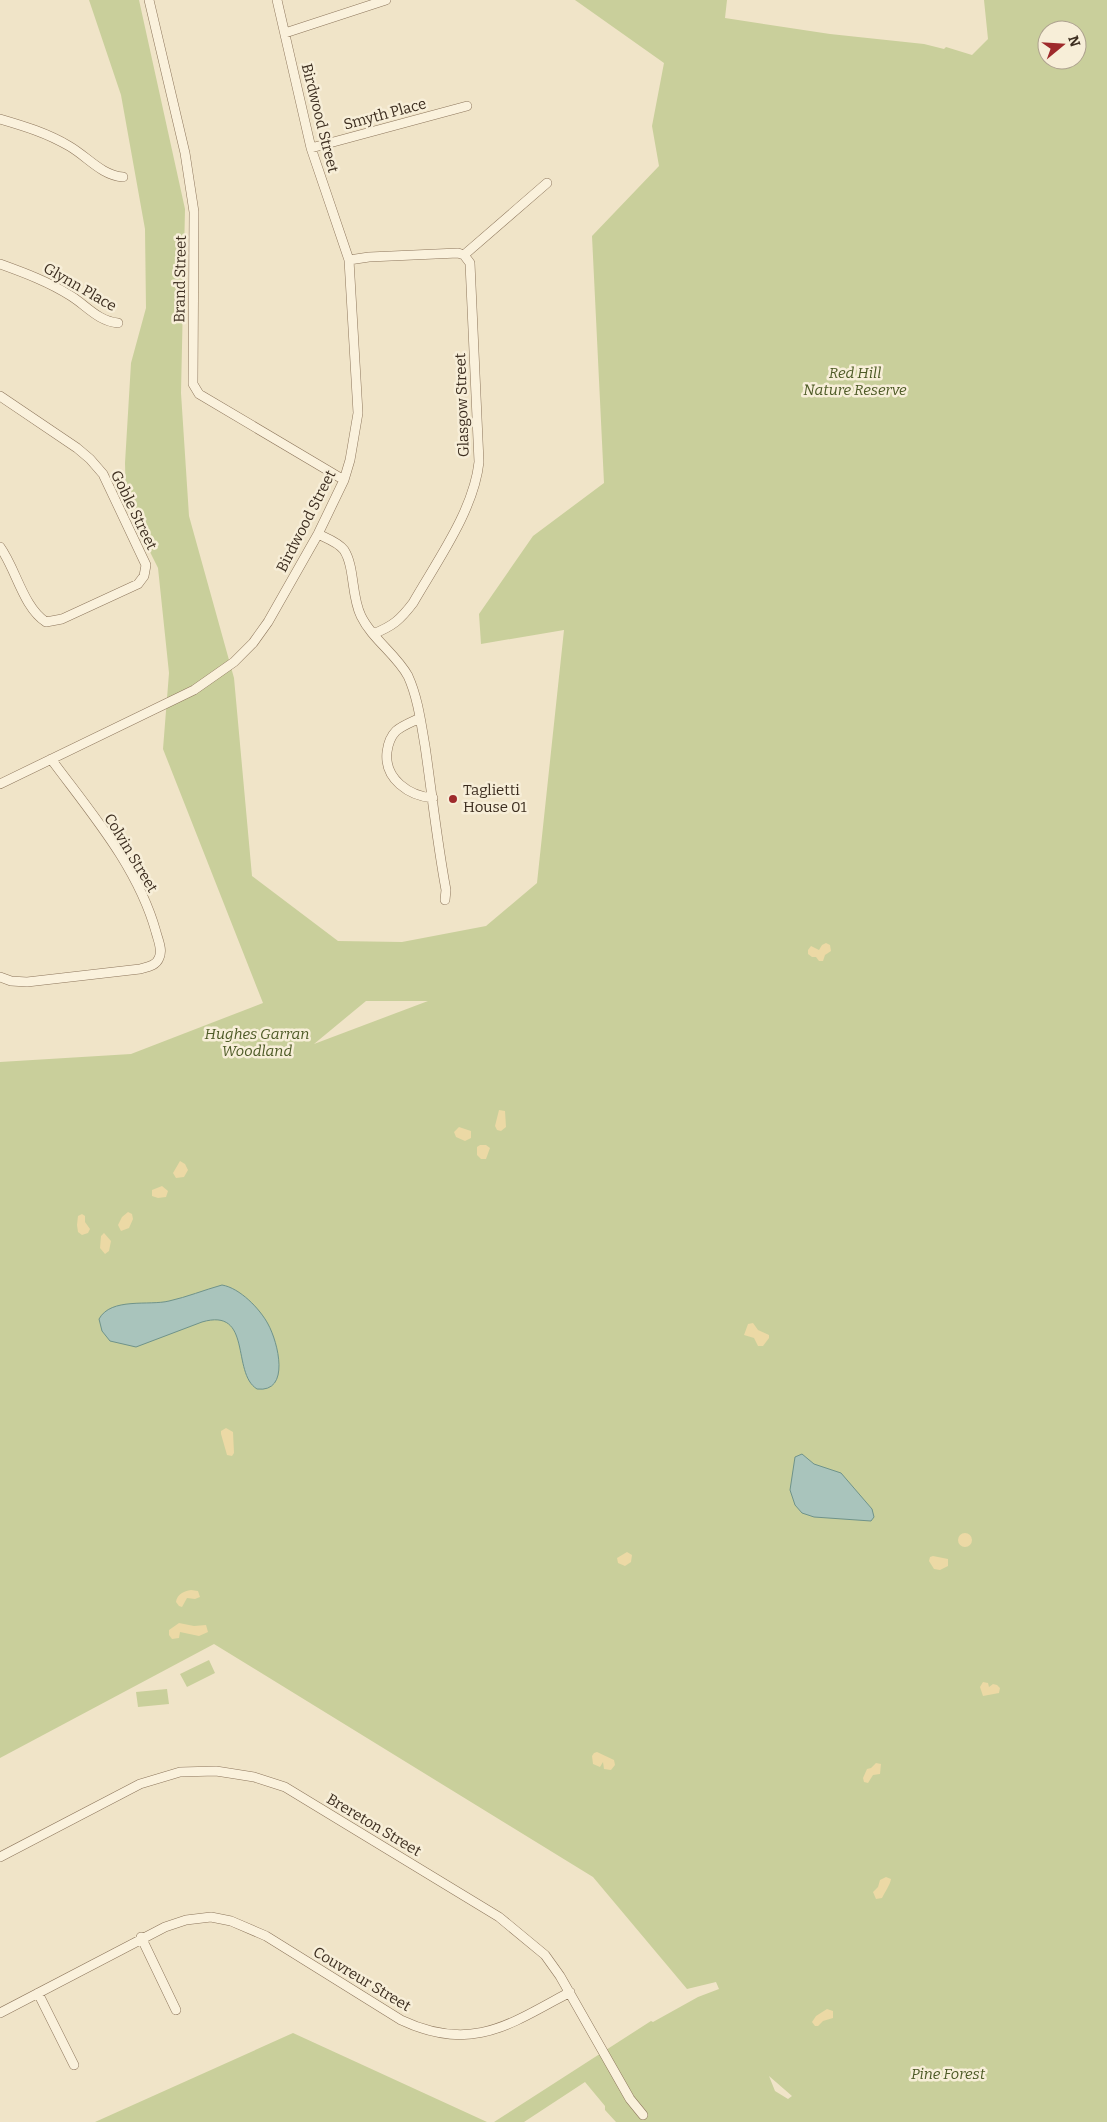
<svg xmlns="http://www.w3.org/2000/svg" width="1107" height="2122" viewBox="0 0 1107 2122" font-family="Bitter,serif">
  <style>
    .green { fill: #c9cf9b; fill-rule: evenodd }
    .sand { fill: #ecd9a5 }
    .water { fill: #a9c4bc; stroke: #6f938a }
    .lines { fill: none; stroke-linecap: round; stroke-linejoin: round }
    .minor-casing { stroke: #8d765c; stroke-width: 10 }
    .minor { stroke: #faf1dc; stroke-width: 9 }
    .poi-dot { fill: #9e2a2b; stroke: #f7eed8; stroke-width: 2 }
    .labels { text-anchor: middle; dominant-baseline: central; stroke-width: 5; stroke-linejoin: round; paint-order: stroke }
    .street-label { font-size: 15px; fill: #3d2e20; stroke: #f7eed8 }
    .park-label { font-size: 15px; font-style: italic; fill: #4d5a26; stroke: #f7eed8 }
    .poi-label { font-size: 15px; fill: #3d2e20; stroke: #f7eed8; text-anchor: start }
  </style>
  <rect width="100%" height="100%" fill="#f0e4c8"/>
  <path class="green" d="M 89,0 L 139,0 L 185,209 L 181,393 L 189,516 L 234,678 L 252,876 L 338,941 L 402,942 L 486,926 L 537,883 L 564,630 L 481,644 L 479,614 L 533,536 L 604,483 L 592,236 L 659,166 L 652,126 L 664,63 L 575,0 L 727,0 L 725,18 L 830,34 L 924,44 L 944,49 L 946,47 L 972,55 L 988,39 L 984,0 L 1107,0 L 1107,2122 L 616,2122 L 605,2110 L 605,2106 L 585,2082 L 524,2122 L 494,2122 L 651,2021 L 653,2022 L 698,1997 L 719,1989 L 716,1982 L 687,1989 L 593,1877 L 214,1644 L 0,1758 L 0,1062 L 131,1054 L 263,1003 L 163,749 L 169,673 L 158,568 L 126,504 L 125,463 L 131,363 L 146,308 L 145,229 L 121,95 ZM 1047,30 L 1077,30 L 1077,60 L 1047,60 ZM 366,1001 L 428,1001 L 314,1044 ZM 769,2076 L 792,2096 L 788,2099 L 775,2091 Z
    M 209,1660 L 215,1673 L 187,1687 L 180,1674 Z
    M 167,1689 L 169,1704 L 138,1707 L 136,1692 Z
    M 293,2033 L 487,2122 L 95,2122 Z"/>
  <path class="sand" d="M 826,943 L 830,945 L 831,951 L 825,955 L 823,961 L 819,961 L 816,957 L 812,957 L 808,954 L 808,950 L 811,946 L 819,950 L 822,945 Z
    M 499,1110 L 505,1111 L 506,1127 L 501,1131 L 497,1130 L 495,1126 Z
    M 459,1127 L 471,1131 L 471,1138 L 465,1141 L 456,1137 L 454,1132 Z
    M 480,1145 L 486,1145 L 490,1148 L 486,1159 L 481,1159 L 477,1155 L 477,1147 Z
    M 180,1161 L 185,1164 L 188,1170 L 184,1177 L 176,1178 L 173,1173 Z
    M 162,1186 L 168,1191 L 166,1197 L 158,1198 L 152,1196 L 152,1190 Z
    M 128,1212 L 132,1214 L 133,1219 L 129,1228 L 121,1231 L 118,1225 L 122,1217 Z
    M 82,1214 L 85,1216 L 85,1222 L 90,1229 L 88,1233 L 82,1235 L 78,1232 L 77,1225 L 78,1216 Z
    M 104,1233 L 111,1241 L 109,1251 L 105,1254 L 100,1248 L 101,1236 Z
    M 753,1323 L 758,1330 L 769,1335 L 769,1338 L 763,1346 L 758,1346 L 754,1338 L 744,1335 L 748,1324 Z
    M 226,1428 L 233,1432 L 234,1453 L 232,1456 L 227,1455 L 221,1434 L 221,1431 Z
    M958 1540a7 7 0 1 1 14 0a7 7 0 1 1-14 0Z
    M 627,1552 L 632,1555 L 631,1562 L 625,1566 L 618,1563 L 617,1558 Z
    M 933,1556 L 948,1559 L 948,1566 L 940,1570 L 934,1569 L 929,1561 L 930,1557 Z
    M 191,1590 L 198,1591 L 200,1597 L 195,1599 L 187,1598 L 182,1607 L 179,1606 L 176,1602 C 177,1594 184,1591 191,1590 Z
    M 179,1623 L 194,1626 L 206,1625 L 208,1632 L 199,1636 L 180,1632 L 179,1638 L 172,1639 L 169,1635 L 169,1630 Z
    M 983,1682 L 988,1683 L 989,1687 L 993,1684 L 997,1685 L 1000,1688 L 999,1693 L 983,1696 L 980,1687 Z
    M 597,1752 L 614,1760 L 615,1765 L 611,1770 L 604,1769 L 603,1762 L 600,1767 L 593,1764 L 592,1756 L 594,1753 Z
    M 876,1763 L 881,1764 L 880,1774 L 873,1775 L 868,1783 L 864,1782 L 863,1778 L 867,1769 L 871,1768 Z
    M 886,1877 L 891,1879 C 890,1885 885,1892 882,1898 L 876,1899 L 873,1892 L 878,1887 L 880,1880 Z
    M 827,2009 L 833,2011 L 833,2018 L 823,2021 L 818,2026 L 815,2026 L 812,2022 L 816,2016 Z"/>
  <path class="water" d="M 222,1285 C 240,1288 260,1309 268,1324 C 278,1342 291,1393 257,1389 C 231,1373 253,1307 202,1322 L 136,1347 L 110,1341 L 102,1331 L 99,1319 C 111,1297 149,1306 169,1301 C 187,1297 204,1290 222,1285 Z
    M 802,1454 L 814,1464 L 841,1473 L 872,1509 L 874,1517 L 871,1521 L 814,1517 L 802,1513 L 795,1505 L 790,1490 L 795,1457 Z"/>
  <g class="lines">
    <g class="minor-casing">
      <path id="minor" d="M 149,0 L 185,153 L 194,212 L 193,384 L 199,394 L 344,480
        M 285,33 L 386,0
        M 0,119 C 24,126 47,133 69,146 C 88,157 101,175 123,177
        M 311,148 L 467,106
        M 464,255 L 547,183
        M 349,260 L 369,257 L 458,253 L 464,255 L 470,263 L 479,462 C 474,510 437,561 413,603 C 400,620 393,626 373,634
        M 0,264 C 25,273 49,282 71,296 C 87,306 98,321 118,323
        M 0,396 L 77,448 L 90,459 L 103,474 L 146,565 L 144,576 L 138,584 L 62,619 L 46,622 C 23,607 16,569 0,547
        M 318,534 C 326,538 338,542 344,550 C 355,567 351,596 361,616 C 372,639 396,654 408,676 C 418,698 421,723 425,746 C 432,794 437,842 446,890 L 445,900
        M 420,718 C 412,722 403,725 396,731 C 390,737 388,744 387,752 C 384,779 409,796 433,798
        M 0,784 L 194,690 L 234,662 L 253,643 L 268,622 L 318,534 L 344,480 L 350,460 L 358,413 L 349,260 L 311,148 L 277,0
        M 0,977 L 11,981 L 27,982 L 140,969 C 147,967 156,966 159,958 C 163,950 158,940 156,932 C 138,867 91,813 51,759
        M 0,1857 L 140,1784 L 180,1772 L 216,1771 L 254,1777 L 285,1787 L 499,1917 L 545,1955 L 560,1976 L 630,2099 L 643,2115
        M 141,1937 L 176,2010
        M 38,1993 L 74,2065
        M 0,2013 L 165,1927 L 186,1920 L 211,1917 L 231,1921 L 266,1936 L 401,2020 C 471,2053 509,2025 570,1992"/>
    </g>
    <use href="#minor" class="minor"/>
  </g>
  <circle class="poi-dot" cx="453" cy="799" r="5"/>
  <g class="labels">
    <g class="street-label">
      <text transform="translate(385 114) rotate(-15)">Smyth Place</text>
      <text transform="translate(320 118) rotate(76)">Birdwood Street</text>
      <text transform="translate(180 279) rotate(-89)">Brand Street</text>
      <text transform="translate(80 287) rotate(30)">Glynn Place</text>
      <text transform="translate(462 405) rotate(-92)">Glasgow Street</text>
      <text transform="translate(134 510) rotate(64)">Goble Street</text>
      <text transform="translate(306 521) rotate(-63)">Birdwood Street</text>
      <text transform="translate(131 853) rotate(59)">Colvin Street</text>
      <text transform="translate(374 1825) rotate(31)">Brereton Street</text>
      <text transform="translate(362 1979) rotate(31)">Couvreur Street</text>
    </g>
    <g class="park-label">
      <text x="855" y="373">Red Hill<tspan x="855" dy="17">Nature Reserve</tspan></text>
      <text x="257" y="1034">Hughes Garran<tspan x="257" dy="17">Woodland</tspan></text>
      <text x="948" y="2074">Pine Forest</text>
    </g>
    <g class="poi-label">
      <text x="463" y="790">Taglietti<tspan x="463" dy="17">House 01</tspan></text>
    </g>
  </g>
  <g transform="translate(1062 45) rotate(72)"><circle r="24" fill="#f7eed8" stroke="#ada18e"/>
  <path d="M0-4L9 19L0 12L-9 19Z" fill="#9e2a2b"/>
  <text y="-8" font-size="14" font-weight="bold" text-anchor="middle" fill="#3d2e20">N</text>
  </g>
</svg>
